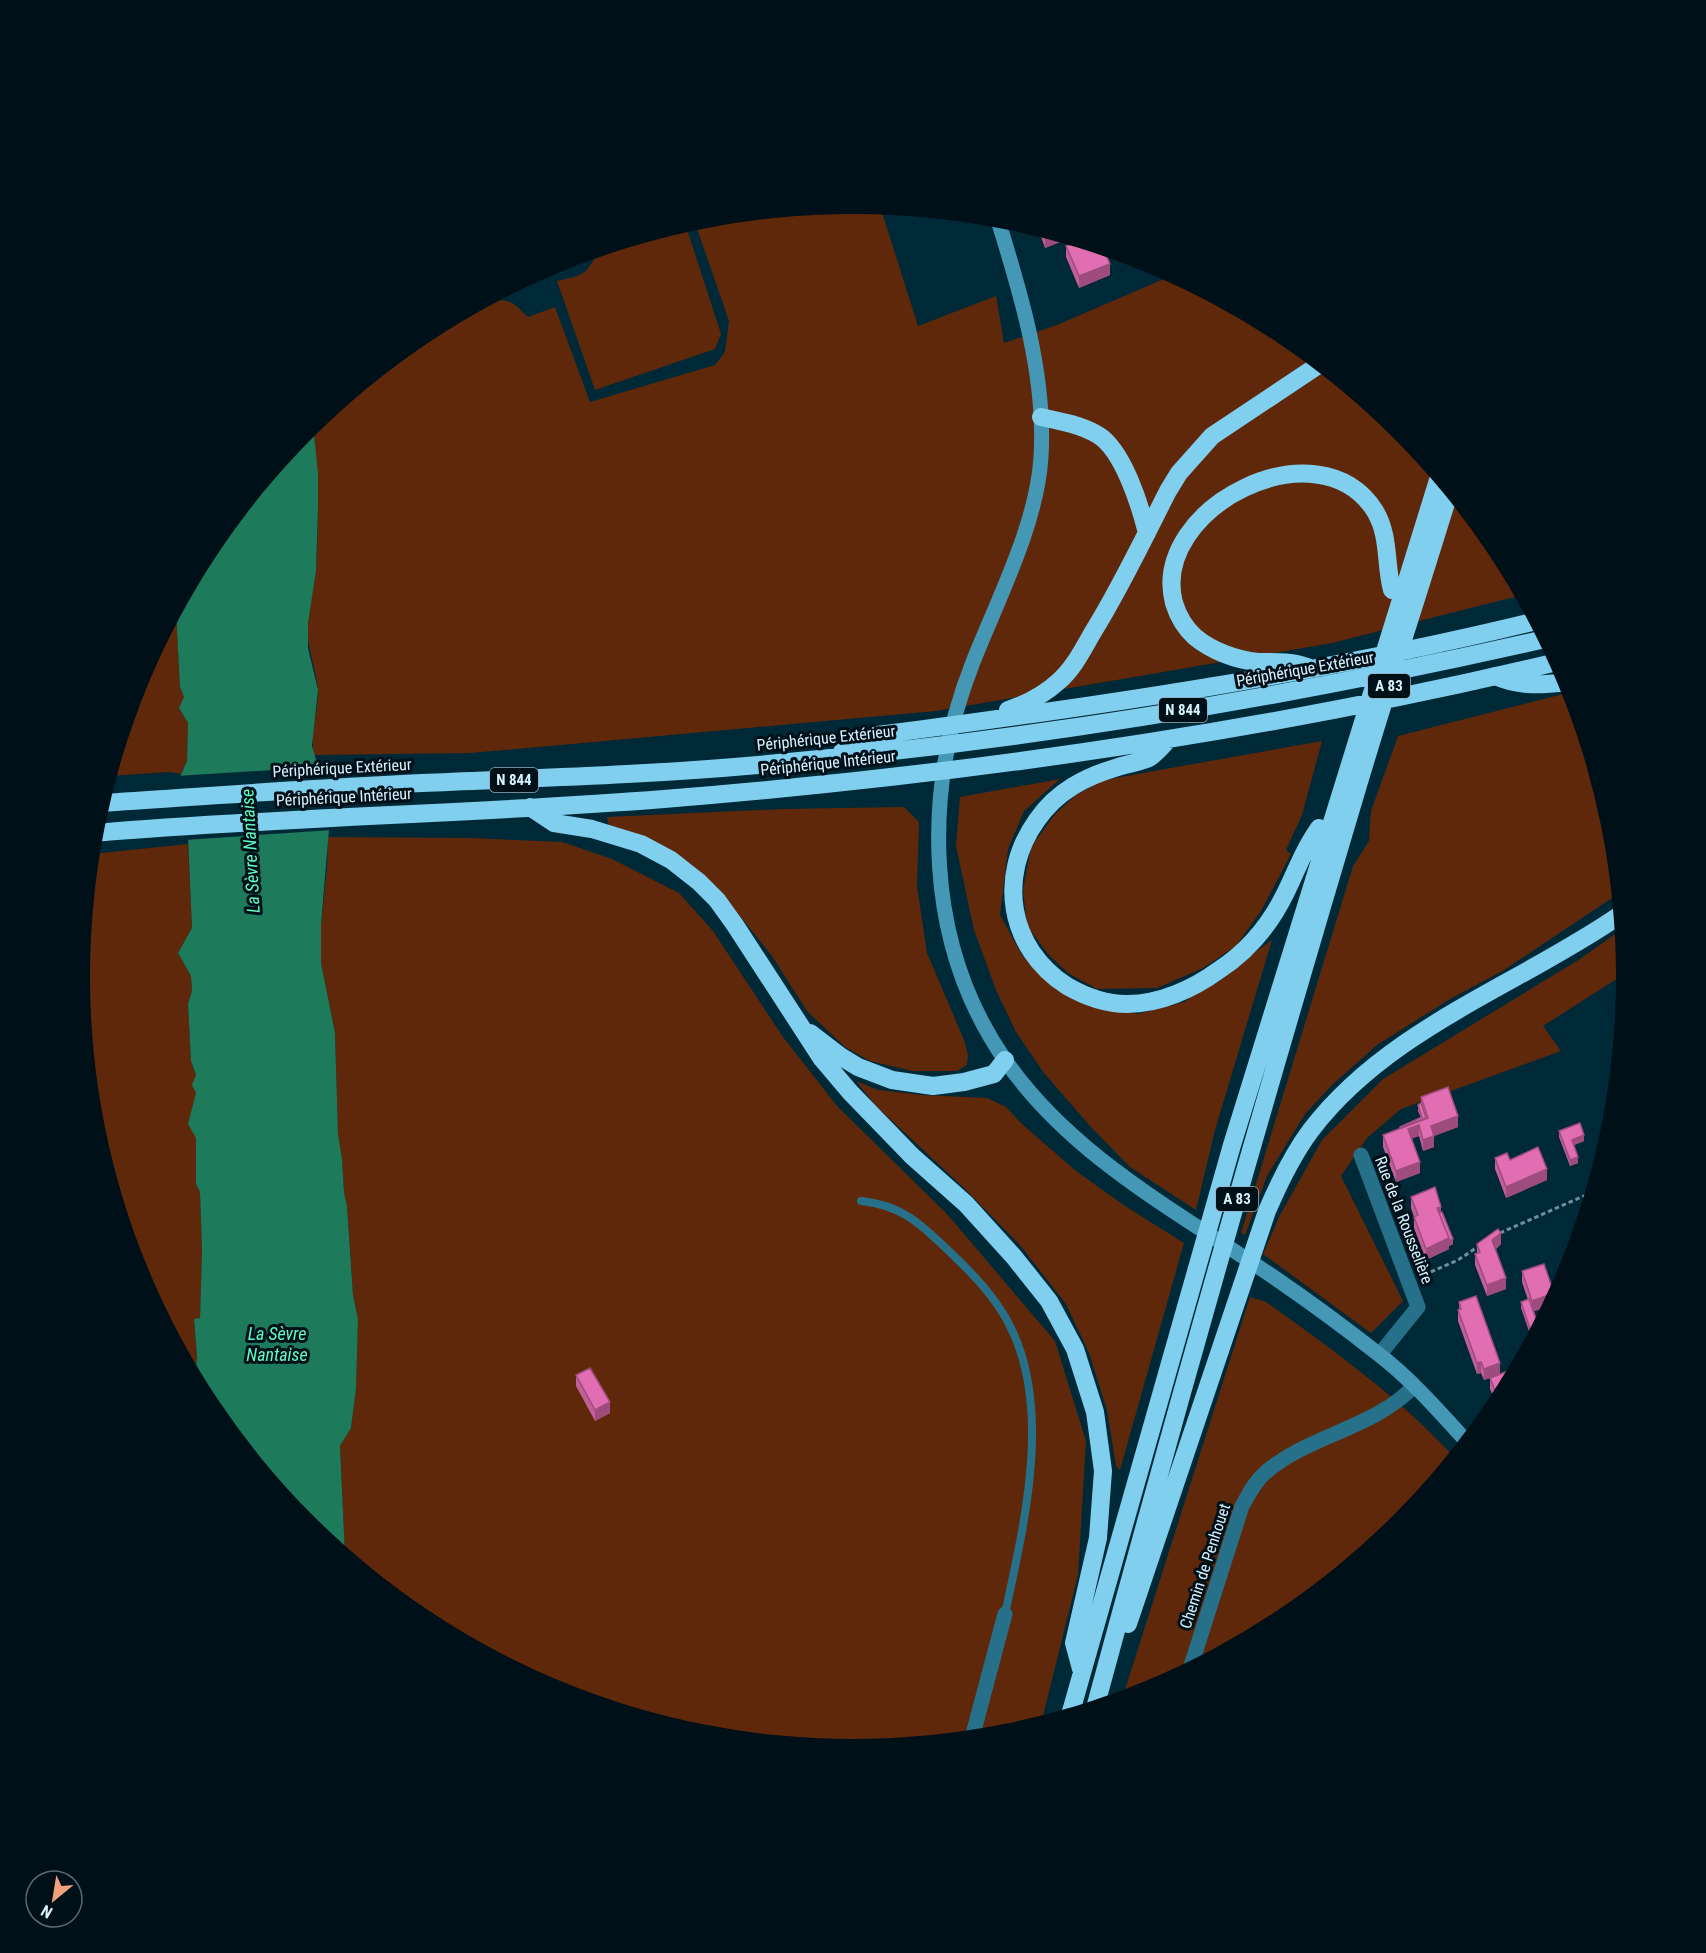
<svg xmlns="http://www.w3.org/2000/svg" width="1706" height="1953" viewBox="0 0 1706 1953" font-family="'Roboto Condensed',sans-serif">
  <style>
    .green { fill: #60280a }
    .water { fill: #1d7a5b }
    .pier { fill: #002937 }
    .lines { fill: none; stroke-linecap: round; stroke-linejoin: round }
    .path { stroke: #6f919e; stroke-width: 3; stroke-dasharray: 4.5 3; stroke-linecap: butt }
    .lane { stroke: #277089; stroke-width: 8 }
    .street { stroke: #277089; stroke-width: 15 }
    .secondary { stroke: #4597b6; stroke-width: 15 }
    .highway { stroke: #80cfef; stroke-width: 18 }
    .wall { fill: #c25e9a }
    .shaded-wall { fill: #9e4c7d }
    .building { fill: #e16db3; stroke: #9e4c7d; stroke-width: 1.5 }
    .labels { text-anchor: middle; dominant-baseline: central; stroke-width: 6; stroke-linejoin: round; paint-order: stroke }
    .shield { fill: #001018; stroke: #96aeb9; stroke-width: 1.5 }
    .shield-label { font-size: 15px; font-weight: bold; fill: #d6f2fe }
    .street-label { font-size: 16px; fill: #d6f2fe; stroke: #001018 }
    .water-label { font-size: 18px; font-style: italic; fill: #5ffcc3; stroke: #001018 }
  </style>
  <rect width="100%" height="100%" fill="#002937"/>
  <path class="green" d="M 853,203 L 880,206 L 918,326 L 996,296 L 1004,343 L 1057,325 L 1173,275 L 1283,334 L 1400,430 L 1496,547 L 1522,595 L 1332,643 L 936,711 L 471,753 L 314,755 C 310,734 318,713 318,692 C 317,669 306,648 308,624 C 309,606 314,588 316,570 C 319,521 318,473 313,424 C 348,395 466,285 510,302 C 516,304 523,313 528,317 L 555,307 L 590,402 L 715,365 L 725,352 L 729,321 L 694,220 L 702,218 Z
    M 685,223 L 721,334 L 715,349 L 595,390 L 557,281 C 584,275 587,275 599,249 Z
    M 176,611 L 180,687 L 184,697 L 179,708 L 188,723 L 187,761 L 181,774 L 169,772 L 109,776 L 139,680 Z
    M 1571,692 L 1612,826 L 1618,894 L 1504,970 L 1450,999 L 1377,1045 L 1333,1084 L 1305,1114 L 1267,1176 L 1245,1235 L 1241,1233 L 1353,866 L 1369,841 L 1371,811 L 1398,736 Z
    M 1322,741 L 1302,815 L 1286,850 L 1291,854 L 1261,911 L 1236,946 L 1203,968 L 1157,988 L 1097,989 L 1068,973 L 1048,954 L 1027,926 L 1023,890 L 1031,847 L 1055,814 L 1076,795 L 1104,780 Z
    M 1060,779 L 1024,811 L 1008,849 L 1000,915 L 1022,955 L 1054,988 L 1090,1006 L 1138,1014 L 1184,1002 L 1272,940 L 1215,1130 L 1196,1210 L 1130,1167 L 1090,1126 L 1044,1073 L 1016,1032 L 996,990 L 974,930 L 956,846 L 960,797 Z
    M 904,807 L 919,822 L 917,886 L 927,953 L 964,1040 L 968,1055 L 967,1065 L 957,1071 L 912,1071 L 870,1061 L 845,1047 L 807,1011 L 772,956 L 716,886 L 609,826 L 607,817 L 783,809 Z
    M 328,837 L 471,838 L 562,842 L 612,859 L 679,893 L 713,931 L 783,1037 L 837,1106 L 947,1214 L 1055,1341 L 1086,1441 L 1078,1575 L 1041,1724 L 1004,1735 L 853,1750 L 702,1735 L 557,1691 L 423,1619 L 345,1555 L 340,1446 L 351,1428 L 356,1389 L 358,1319 L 353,1295 L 347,1206 L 344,1192 L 342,1159 L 338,1134 L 335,1033 L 321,963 L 321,925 L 327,868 Z
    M 188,844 L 192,928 L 178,953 L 191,976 L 192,991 L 188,1004 L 191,1061 L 196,1076 L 197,1093 L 188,1124 L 196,1137 L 196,1184 L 200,1192 L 202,1250 L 200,1318 L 194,1319 L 197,1356 L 195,1378 L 138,1272 L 94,1127 L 80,976 L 92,854 Z
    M 1622,929 L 1626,973 L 1543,1026 L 1561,1051 L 1401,1109 L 1367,1138 L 1341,1176 L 1403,1301 L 1371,1333 L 1263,1254 L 1280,1215 L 1322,1140 L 1383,1079 L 1580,959 Z
    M 856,1081 L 878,1090 L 922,1095 L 987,1098 L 1006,1107 L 1022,1124 L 1076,1171 L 1125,1206 L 1184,1243 L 1120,1470 L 1116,1466 L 1107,1410 L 1089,1353 L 1066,1304 L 1019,1244 L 963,1187 L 876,1106 Z
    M 1250,1297 L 1266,1302 C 1333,1350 1399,1397 1454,1457 L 1400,1524 L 1282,1620 L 1149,1691 L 1122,1699 Z"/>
  <path class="water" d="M 313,424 L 318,474 L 318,508 L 316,571 L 308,623 L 308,648 L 318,690 L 312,746 L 327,797 L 329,829 L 321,925 L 321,963 L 335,1033 L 338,1134 L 342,1159 L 344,1192 L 347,1206 L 353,1295 L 358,1319 L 356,1389 L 351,1428 L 340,1446 L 345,1555 L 306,1523 L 210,1406 L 195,1378 L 197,1356 L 194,1319 L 200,1318 L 202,1250 L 200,1192 L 196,1184 L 196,1138 L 188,1124 L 196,1093 L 192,1085 L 196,1075 L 191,1061 L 188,1004 L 192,991 L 191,976 L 178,953 L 192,928 L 187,814 L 174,791 L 187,761 L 188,723 L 179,708 L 184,697 L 180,687 L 176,611 L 210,546 L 306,429 Z"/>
  <path class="pier" d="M 321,767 L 331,804 L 332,830 L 185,840 L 184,815 L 171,792 L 177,776 Z"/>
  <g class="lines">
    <path class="path" d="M 1500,1233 L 1586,1195 L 1595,1183
      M 1424,1275 L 1458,1260 L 1479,1246"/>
    <path class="lane" d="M 861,1201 C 903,1205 923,1226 952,1254 C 974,1275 995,1297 1009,1324 C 1053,1408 1024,1525 1005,1614"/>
    <path class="street" d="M 1361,1155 L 1418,1307 L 1380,1354
      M 1190,1669 L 1242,1506 C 1249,1494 1255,1481 1266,1472 C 1309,1435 1375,1428 1414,1386
      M 972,1738 L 1005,1614"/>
    <path class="secondary" d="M 997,217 C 1021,294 1046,376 1041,457 C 1037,524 998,599 973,662 C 922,791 924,943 1005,1060 C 1072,1157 1180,1213 1275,1278 C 1310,1302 1344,1327 1377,1353 C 1410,1378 1439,1411 1467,1442"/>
    <path class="highway" d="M 1041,417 C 1060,421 1081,425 1098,435 C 1123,450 1140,505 1147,533
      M 1307,667 C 1291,661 1275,662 1258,662 C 1236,660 1212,651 1195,637 C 1185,628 1178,616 1174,603 C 1149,508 1319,422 1375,511 C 1390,536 1385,564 1392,590
      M 1495,676 C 1520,687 1542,685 1568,682
      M 1008,710 C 1026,704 1044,695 1059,681 C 1074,668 1083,649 1093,632 C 1121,587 1144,538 1168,491 L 1179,473 L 1212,436 L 1320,364
      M 1169,739 C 1163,745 1156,754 1149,758 C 1140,762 1128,764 1118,767 C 1085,777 1057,791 1037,820 C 997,876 1008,948 1067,986 C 1086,997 1106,1004 1127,1004 C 1160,1004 1193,989 1219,970 C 1248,951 1271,923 1286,892 C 1298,868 1303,850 1319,828
      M 842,752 L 878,735 C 1099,706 1319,674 1536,621
      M 101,803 C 208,796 315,788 422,783 C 535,778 647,775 758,765 C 1023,741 1286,698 1545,639
      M 530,807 L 554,823 L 592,829 L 641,844 L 671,860 L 699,882 L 717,900 L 735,925 L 822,1059 L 850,1092 L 912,1156 L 966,1204 L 1014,1257 L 1049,1301 L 1075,1349 L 1095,1412 L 1103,1471 L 1098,1538 L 1074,1643 L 1081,1669
      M 94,833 C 284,817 474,814 664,799 C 964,775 1264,732 1557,662
      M 810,1033 L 840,1056 L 858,1067 L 892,1080 L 933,1086 L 964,1082 L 994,1074 L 1005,1060
      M 1128,1624 L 1267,1211 C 1279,1183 1293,1154 1311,1130 C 1389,1028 1517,986 1620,915
      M 1095,1708 C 1179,1398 1267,1090 1359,782 C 1388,685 1420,588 1450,490
      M 1070,1715 L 1232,1145 L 1439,477"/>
  </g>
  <path class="wall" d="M 1038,228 L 1070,238 L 1045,248 Z
    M 1066,246 L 1110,275 L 1079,288 L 1066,257 Z
    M 1421,1097 L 1458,1127 L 1434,1136 L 1434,1147 L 1423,1151 L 1419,1136 L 1412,1138 L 1420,1173 L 1396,1182 L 1383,1147 L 1383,1135 L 1400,1129 L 1400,1127 L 1421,1118 L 1418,1111 L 1418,1105 L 1421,1103 Z
    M 1559,1131 L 1584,1141 L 1574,1145 L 1578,1163 L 1570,1166 L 1559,1137 Z
    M 1495,1158 L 1510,1160 L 1547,1180 L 1506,1198 L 1495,1169 Z
    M 1411,1197 L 1441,1212 L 1453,1244 L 1449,1246 L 1449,1249 L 1426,1260 L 1414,1228 L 1414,1217 L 1411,1208 Z
    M 1477,1244 L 1501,1244 L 1496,1249 L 1506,1289 L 1487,1296 L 1475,1265 L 1475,1254 L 1477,1253 Z
    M 1522,1271 L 1554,1299 L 1534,1311 L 1539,1327 L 1532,1340 L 1521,1308 L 1521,1302 L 1528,1300 L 1522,1282 Z
    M 1459,1302 L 1500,1374 L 1514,1372 L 1497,1405 L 1490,1389 L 1490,1378 L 1499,1375 L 1484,1380 L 1481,1373 L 1477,1374 L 1458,1321 L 1458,1310 L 1459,1309 Z
    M 576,1375 L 610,1413 L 595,1421 L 576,1386 Z"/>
  <path class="shaded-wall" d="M 1054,233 L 1070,238 L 1045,248 L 1045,237 Z
    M 1110,264 L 1110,275 L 1079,288 L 1079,276 Z
    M 1458,1116 L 1458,1127 L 1434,1136 L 1434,1147 L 1423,1151 L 1423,1140 L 1431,1126 Z
    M 1419,1125 L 1419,1136 L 1408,1140 L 1408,1129 Z
    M 1584,1135 L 1584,1141 L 1572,1146 L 1572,1140 Z
    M 1578,1157 L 1578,1163 L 1570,1166 L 1570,1160 Z
    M 1420,1162 L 1420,1173 L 1396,1182 L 1396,1171 Z
    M 1547,1169 L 1547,1180 L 1506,1198 L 1506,1187 Z
    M 1441,1207 L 1441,1218 L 1437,1208 Z
    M 1501,1233 L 1501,1244 L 1492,1251 L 1492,1240 Z
    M 1449,1238 L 1453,1239 L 1453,1244 L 1449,1246 L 1449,1249 L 1426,1260 L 1426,1249 Z
    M 1506,1278 L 1506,1289 L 1487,1296 L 1487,1285 Z
    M 1554,1293 L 1554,1299 L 1550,1306 L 1532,1312 L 1532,1301 Z
    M 1481,1362 L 1481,1373 L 1477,1374 L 1477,1363 Z
    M 1500,1363 L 1500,1374 L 1484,1380 L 1484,1369 Z
    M 610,1402 L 610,1413 L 595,1421 L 595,1410 Z"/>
  <path class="building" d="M 1042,229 L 1054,233 L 1045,237 Z
    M 1079,241 L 1103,248 L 1110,264 L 1079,276 L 1066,246 Z
    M 1448,1087 L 1458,1116 L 1431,1126 L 1434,1136 L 1423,1140 L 1419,1125 L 1408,1129 L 1420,1162 L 1396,1171 L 1383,1135 L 1428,1118 L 1421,1097 Z
    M 1421,1103 L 1426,1118 L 1400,1128 L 1400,1127 L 1422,1117 L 1418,1105 Z
    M 1580,1123 L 1584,1135 L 1572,1140 L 1578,1157 L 1570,1160 L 1559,1131 Z
    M 1538,1147 L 1547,1169 L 1506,1187 L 1495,1158 L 1507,1153 L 1510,1160 Z
    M 1435,1187 L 1441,1207 L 1437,1208 L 1449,1238 L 1426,1249 L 1414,1217 L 1418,1215 L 1411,1197 Z
    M 1442,1212 L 1453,1239 L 1449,1241 L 1449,1238 L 1439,1213 Z
    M 1498,1229 L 1501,1233 L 1492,1240 L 1506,1278 L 1487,1285 L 1475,1254 L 1480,1252 L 1477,1244 Z
    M 1544,1264 L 1554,1293 L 1532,1301 L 1522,1271 Z
    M 1476,1296 L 1500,1363 L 1484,1369 L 1481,1362 L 1477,1363 L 1458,1310 L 1461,1309 L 1459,1302 Z
    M 1529,1299 L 1539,1327 L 1535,1334 L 1532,1335 L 1521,1302 Z
    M 590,1368 L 610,1402 L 595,1410 L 576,1375 Z
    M 1513,1369 L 1514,1372 L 1499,1400 L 1490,1378 Z"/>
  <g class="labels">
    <g class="shield">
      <rect x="1368" y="674" width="42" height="24" rx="4.5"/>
      <rect x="1159" y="698" width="48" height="24" rx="4.5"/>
      <rect x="490" y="768" width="48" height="24" rx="4.5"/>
      <rect x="1216" y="1187" width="42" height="24" rx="4.5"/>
    </g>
    <g class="shield-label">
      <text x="1389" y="686">A 83</text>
      <text x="1183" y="710">N 844</text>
      <text x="514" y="780">N 844</text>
      <text x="1237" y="1199">A 83</text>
    </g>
    <g class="street-label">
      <text transform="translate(1305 669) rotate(-10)">Périphérique Extérieur</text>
      <text transform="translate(826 738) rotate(-6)">Périphérique Extérieur</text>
      <text transform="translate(828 763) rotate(-6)">Périphérique Intérieur</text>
      <text transform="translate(342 768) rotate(-3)">Périphérique Extérieur</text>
      <text transform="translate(344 797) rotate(-3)">Périphérique Intérieur</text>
      <text transform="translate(1404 1220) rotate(69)">Rue de la Rousselière</text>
      <text transform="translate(1205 1566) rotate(-72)">Chemin de Penhouet</text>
    </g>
    <g class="water-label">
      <text transform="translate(250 851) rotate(-93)">La Sèvre Nantaise</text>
      <text x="277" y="1333">La Sèvre<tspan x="277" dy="21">Nantaise</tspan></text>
    </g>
  </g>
  <path d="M0 0H1706V1953H0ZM852 214H854A762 762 0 0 1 1616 976V977A762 762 0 0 1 854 1739H852A762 762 0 0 1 90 977V976A762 762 0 0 1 852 214Z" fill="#001018" fill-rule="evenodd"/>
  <g transform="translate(54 1899) rotate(210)"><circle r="28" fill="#001018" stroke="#566a74" stroke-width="1.5"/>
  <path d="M0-4.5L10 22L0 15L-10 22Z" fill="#f1a17c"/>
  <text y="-9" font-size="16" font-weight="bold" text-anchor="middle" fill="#d6f2fe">N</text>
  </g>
</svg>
